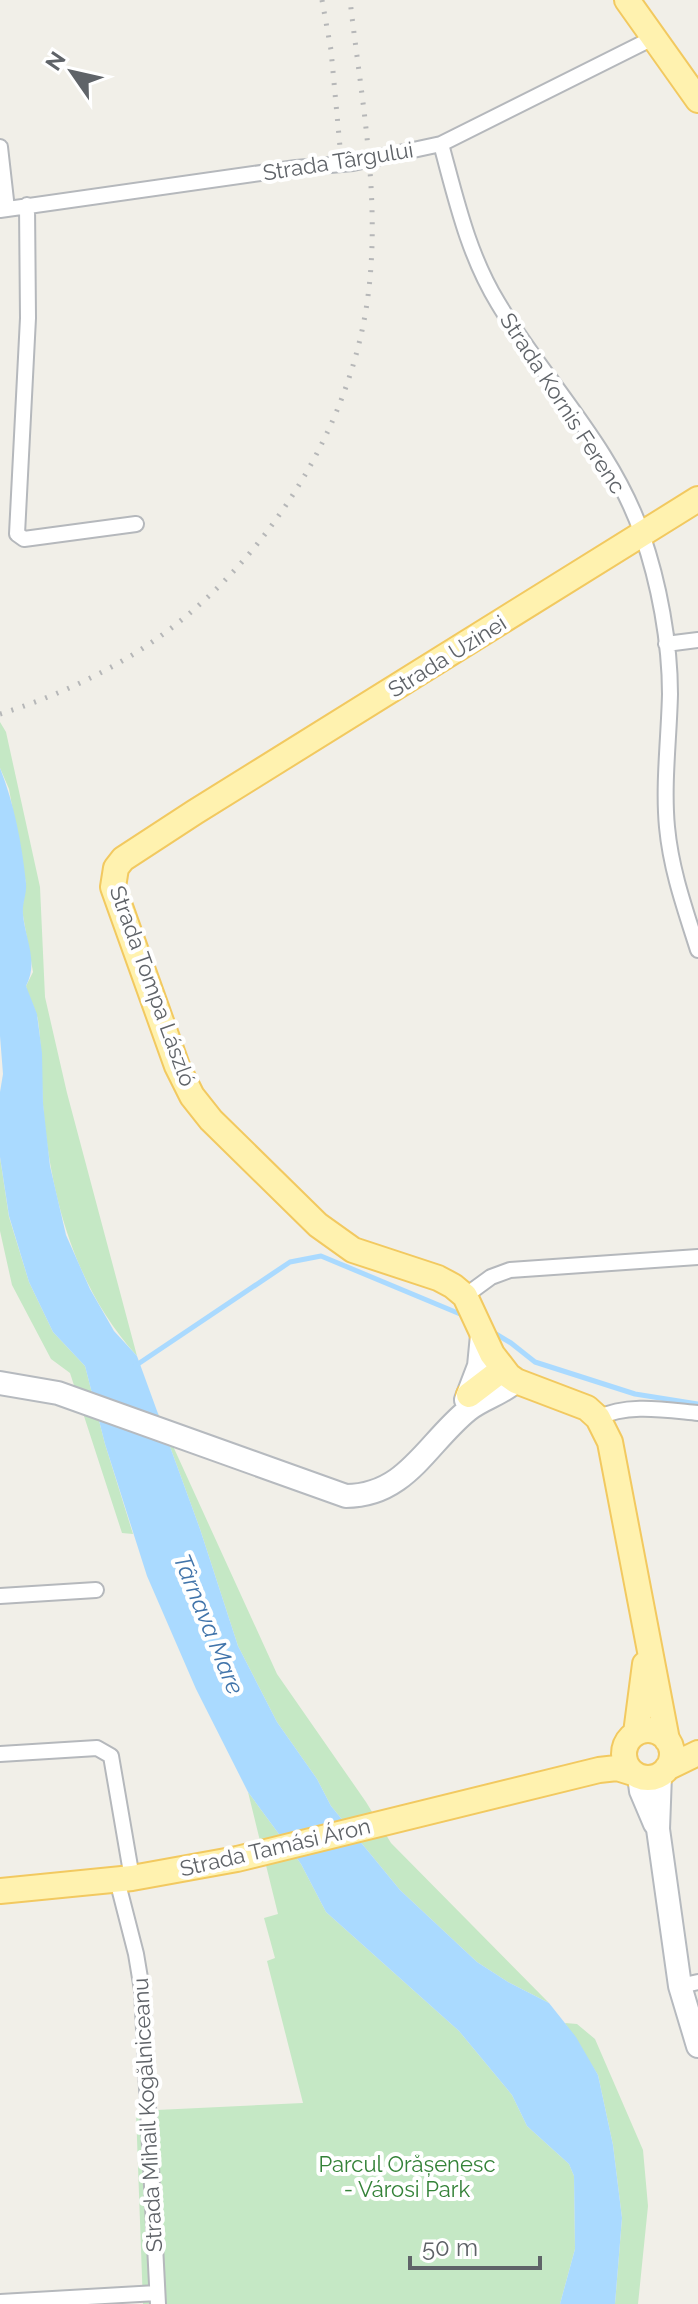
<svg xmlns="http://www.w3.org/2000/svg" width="698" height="2304" viewBox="0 0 698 2304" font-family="Raleway,sans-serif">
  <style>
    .green { fill: #c5e8c5 }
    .water { fill: #aadaff }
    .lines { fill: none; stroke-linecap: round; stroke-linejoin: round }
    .stream { stroke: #aadaff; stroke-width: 5 }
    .street-casing { stroke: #b5b8bc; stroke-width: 18 }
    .secondary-casing { stroke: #b6babf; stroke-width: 26 }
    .primary-casing { stroke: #f2c960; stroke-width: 28 }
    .street { stroke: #fff; stroke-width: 14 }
    .secondary { stroke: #fff; stroke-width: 22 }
    .primary { stroke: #fff2af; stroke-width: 24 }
    .rail { stroke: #b6b7b8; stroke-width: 5; stroke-dasharray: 2 10; stroke-linecap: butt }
    .labels { text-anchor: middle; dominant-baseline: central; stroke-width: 8; stroke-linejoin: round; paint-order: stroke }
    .street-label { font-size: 22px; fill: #5f6368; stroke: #fff }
    .park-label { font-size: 22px; fill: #348238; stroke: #fff }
    .water-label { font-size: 24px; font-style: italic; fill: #4174aa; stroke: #fff }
  </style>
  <rect width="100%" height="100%" fill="#f1efe8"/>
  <path class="green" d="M 0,722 L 6,732 L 40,887 L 45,997 L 67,1093 L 137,1356 C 75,1288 50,1196 43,1105 C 41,1076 42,1048 38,1020 C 36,1008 28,998 26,986 L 33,972 L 22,910 L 26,884 L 9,789 L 0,768 Z
    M 0,1157 L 9,1217 L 29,1282 L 53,1332 L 85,1366 L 105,1444 L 133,1534 L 122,1533 L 70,1373 L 51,1359 L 12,1285 L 0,1231 Z
    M 157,1411 L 277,1674 L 366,1802 L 391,1843 L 549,2003 L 508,1982 L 477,1962 L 400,1890 L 331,1806 L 317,1779 L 277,1722 L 238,1646 L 200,1529 Z
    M 248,1792 L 301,1864 L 326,1912 L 459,2031 L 512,2095 L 527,2126 L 569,2164 L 574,2176 L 575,2249 L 560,2304 L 143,2304 L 136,2111 L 303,2103 L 267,1961 L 275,1958 L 264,1918 L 278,1914 Z
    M 565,2023 L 577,2024 L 595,2039 L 643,2150 L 648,2206 L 638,2304 L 615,2304 L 622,2218 L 613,2145 L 598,2075 Z"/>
  <path class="water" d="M 0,768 C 14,803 22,844 26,883 C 27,894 22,903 23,914 C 25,939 39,962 26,986 L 37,1014 L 42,1053 L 43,1103 L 50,1166 L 66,1235 L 90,1289 L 114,1331 L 137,1356 L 200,1529 L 238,1646 L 277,1722 L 317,1779 L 331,1806 L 400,1890 L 477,1962 L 508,1982 L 549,2003 L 576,2037 L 598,2075 L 613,2145 L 622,2218 L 615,2304 L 560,2304 L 575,2249 L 574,2176 L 569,2164 L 527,2126 L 512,2095 L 459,2031 L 326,1912 L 301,1864 L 248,1792 L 196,1689 L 147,1576 L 105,1444 L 85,1366 L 53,1332 L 29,1282 L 9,1216 L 0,1157 L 0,1092 L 3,1074 L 0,1036 Z"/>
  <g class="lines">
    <path class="stream" d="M 491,1331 L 511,1343 L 535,1362 L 635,1394 L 698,1404
      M 135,1366 L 290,1262 L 321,1256 L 465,1316"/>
    <g class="street-casing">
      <path id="street" d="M 441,144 C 456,199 468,254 498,303 C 544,380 612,447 642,534 C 659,583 670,642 670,694 C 669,738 663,784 667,827 C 671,870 685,909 698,950
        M 0,147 L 7,209
        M 27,205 L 28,318 L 17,534 L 24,539 L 136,524
        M 0,210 L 296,168 L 353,163 L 441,144 L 653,38
        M 666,644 L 698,640
        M 465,1296 L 491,1277 L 510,1270 L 698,1257
        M 598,1418 C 627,1403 666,1410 698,1413
        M 0,1596 L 96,1590
        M 0,1754 L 97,1748 L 111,1756 L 132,1878
        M 117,1880 L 136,1954 L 142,1990 L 158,2304
        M 680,1986 L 698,1982
        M 0,2302 L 157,2293"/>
    </g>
    <g class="secondary-casing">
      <path id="secondary" d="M 0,1383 L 58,1393 L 346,1496 C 406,1496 427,1443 468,1410 C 483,1398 502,1394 516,1381
        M 466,1400 L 479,1366 L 482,1335
        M 660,1775 L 658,1829 L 680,1986 L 698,2046
        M 639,1776 L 641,1791 L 655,1824"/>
    </g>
    <g class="primary-casing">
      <path id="primary" d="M 627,0 L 698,100
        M 469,1395 L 503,1369
        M624 1754a24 24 0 1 1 48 0a24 24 0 1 1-48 0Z
        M 636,1733 L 645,1664
        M 667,1740 L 610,1442 L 598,1418 L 587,1408 L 516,1381 L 509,1376 L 492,1354 L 465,1296 L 453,1286 L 438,1278 L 353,1250 L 318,1225 L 211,1120 L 192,1096 L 177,1066 L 113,887 L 116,868 L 123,859 L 195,812 L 698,499
        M 667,1768 L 698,1753
        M 0,1891 L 132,1878 L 237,1859 L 599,1770 L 617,1768 L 633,1773"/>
    </g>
    <use href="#street" class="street"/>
    <use href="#secondary" class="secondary"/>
    <use href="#primary" class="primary"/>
    <path class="rail" d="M 322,0 L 331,50 L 340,147
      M 0,714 C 42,701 84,683 122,661 C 249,588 349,442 368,296 C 381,198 361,97 350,0"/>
  </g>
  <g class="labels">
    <g class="street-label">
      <text transform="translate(338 161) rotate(-9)">Strada Târgului</text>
      <text transform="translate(563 403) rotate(57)">Strada Kornis Ferenc</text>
      <text transform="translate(447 656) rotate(-32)">Strada Uzinei</text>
      <text transform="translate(153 986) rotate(70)">Strada Tompa László</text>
      <text transform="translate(275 1847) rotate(-13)">Strada Tamási Áron</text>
      <text transform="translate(147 2115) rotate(-93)">Strada Mihail Kogălniceanu</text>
    </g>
    <g class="park-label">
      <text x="407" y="2164">Parcul Orășenesc<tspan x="407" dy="25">- Városi Park</tspan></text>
    </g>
    <g class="water-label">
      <text transform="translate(209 1624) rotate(68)">Târnava Mare</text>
    </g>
  </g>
  <g transform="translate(72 72) rotate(304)" stroke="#ffffff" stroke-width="6" paint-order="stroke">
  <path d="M0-6L14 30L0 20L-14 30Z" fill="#5f6368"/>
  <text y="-12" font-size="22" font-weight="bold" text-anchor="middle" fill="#5f6368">N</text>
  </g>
  <path d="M410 2256v12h130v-12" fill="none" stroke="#5f6368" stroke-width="4"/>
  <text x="422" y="2256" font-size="24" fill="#5f6368" stroke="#ffffff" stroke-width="6" paint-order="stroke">50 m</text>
</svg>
